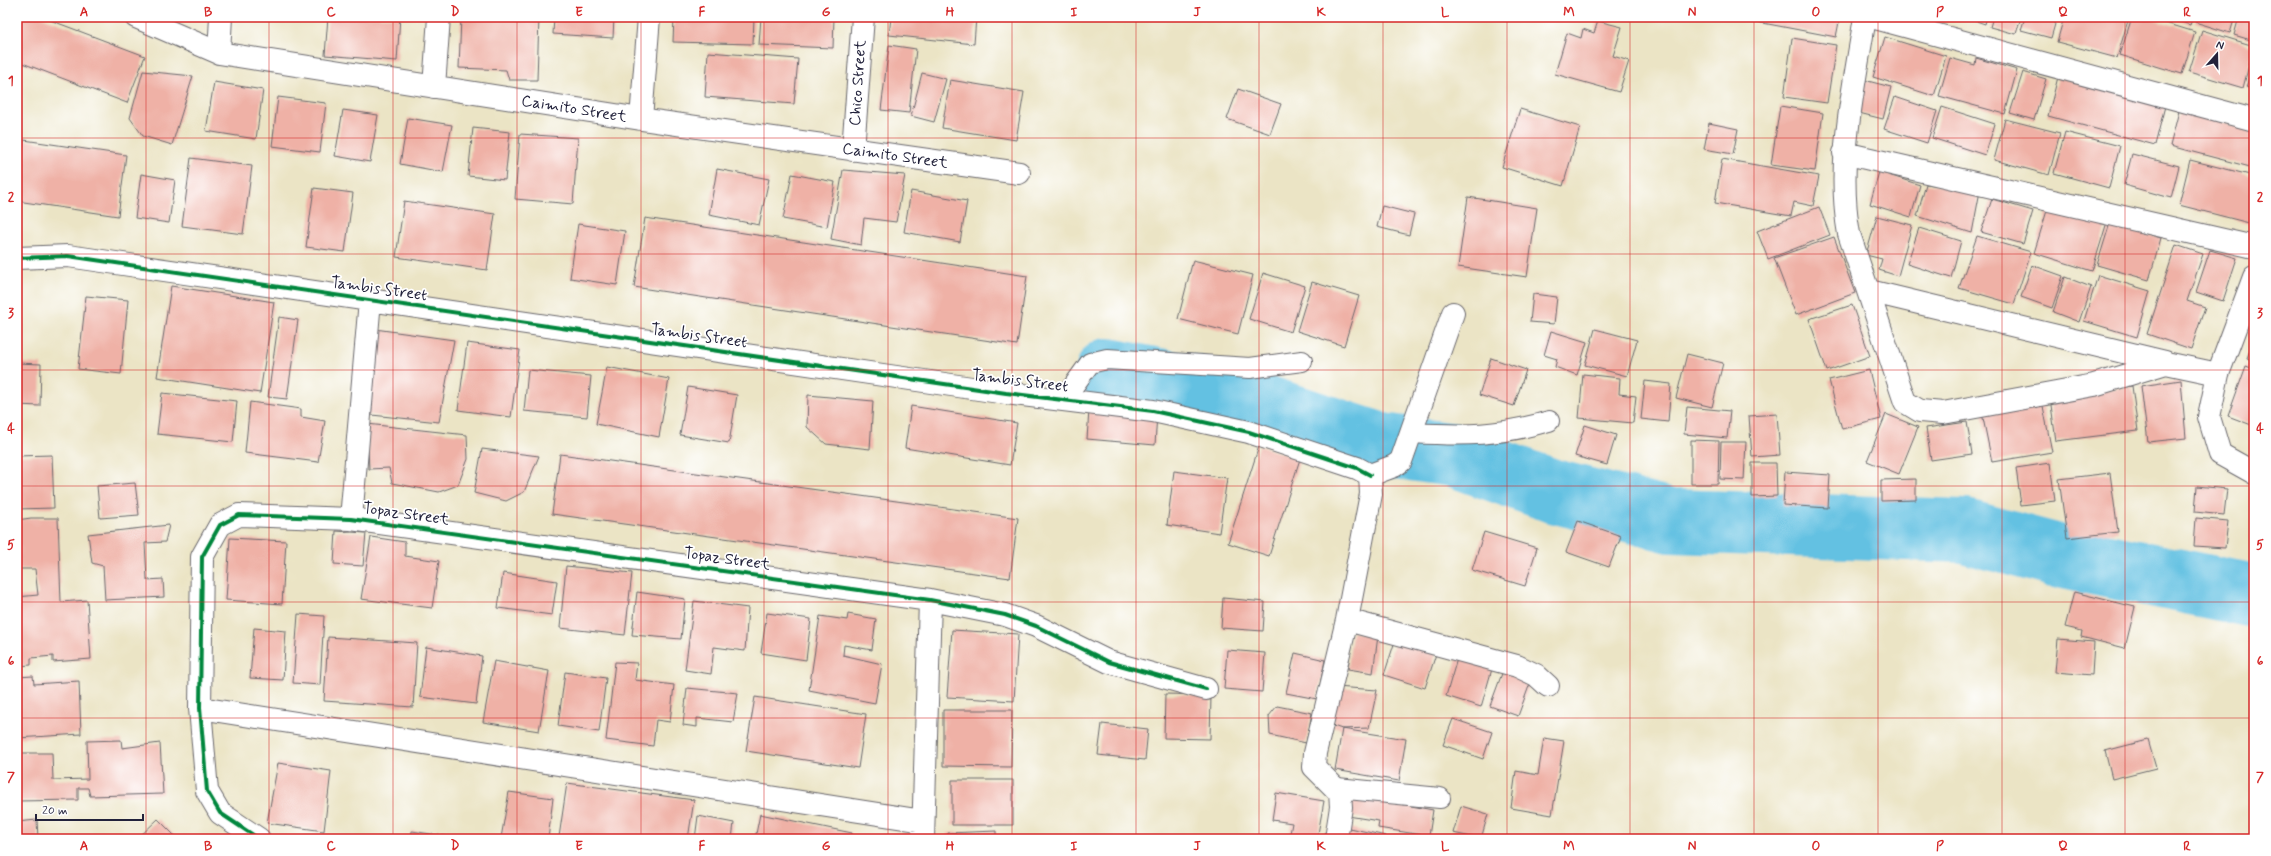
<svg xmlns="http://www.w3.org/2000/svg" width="2271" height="856" viewBox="0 0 2271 856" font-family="Mynerve,sans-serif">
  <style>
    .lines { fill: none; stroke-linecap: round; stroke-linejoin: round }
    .river { stroke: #64c1e2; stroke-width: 64 }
    .building { fill: #efb1a6 }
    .service-casing { stroke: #68666b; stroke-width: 22 }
    .minor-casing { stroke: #68666b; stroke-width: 24 }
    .service { stroke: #fff; stroke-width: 20 }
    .minor { stroke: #fff; stroke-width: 22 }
    .cycleway-casing { stroke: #fff; stroke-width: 6 }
    .cycleway { stroke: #00873e; stroke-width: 4 }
    .grid { fill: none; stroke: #d62828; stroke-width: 1; stroke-opacity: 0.55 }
    .labels { text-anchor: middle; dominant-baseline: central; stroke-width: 3.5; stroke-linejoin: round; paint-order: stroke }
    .street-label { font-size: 16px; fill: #22223b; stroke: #fff }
    .neatline { fill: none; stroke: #d62828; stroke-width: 1.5 }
    .grid-label { font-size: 13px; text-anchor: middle; font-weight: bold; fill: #d62828 }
  </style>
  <rect width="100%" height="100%" fill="#fff"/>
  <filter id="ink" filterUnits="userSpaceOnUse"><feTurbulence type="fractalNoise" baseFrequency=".025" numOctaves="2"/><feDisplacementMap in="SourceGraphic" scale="8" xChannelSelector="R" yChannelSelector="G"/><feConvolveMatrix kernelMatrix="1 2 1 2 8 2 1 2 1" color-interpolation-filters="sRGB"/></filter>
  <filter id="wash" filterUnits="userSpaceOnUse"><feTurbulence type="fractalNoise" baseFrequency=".012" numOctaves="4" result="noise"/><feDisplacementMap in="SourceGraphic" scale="16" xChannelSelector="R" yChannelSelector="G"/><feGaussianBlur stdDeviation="0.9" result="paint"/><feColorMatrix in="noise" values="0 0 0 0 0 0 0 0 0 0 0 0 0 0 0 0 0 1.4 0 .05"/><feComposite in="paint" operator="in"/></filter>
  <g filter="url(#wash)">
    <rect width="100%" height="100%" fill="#ebe4c5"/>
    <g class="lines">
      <path class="river" d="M 1108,370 L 1218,392 L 1382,445 L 1454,455 L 1553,491 L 1671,521 L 1965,531 L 2054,555 L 2254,596"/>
    </g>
    <g id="blocks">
      <path class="building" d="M 19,17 L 42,17 L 145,56 L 127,103 L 17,61 Z
        M 328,17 L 400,17 L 397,61 L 325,55 Z
        M 461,17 L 539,17 L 537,80 L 509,80 L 506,70 L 459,68 Z
        M 554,17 L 614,17 L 613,38 L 553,34 Z
        M 674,17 L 754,17 L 753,44 L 673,42 Z
        M 761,17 L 834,17 L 833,48 L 759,45 Z
        M 891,17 L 976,17 L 974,44 L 889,35 Z
        M 1743,17 L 1840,17 L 1836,37 L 1742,19 Z
        M 1965,17 L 1987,17 L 1985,24 Z
        M 1993,17 L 2021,17 L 2016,34 L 1990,27 Z
        M 2025,17 L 2057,17 L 2051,38 L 2021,30 Z
        M 2064,17 L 2129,17 L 2117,58 L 2057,42 Z
        M 2132,17 L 2146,17 L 2195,32 L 2182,74 L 2120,55 Z
        M 2168,17 L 2193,17 L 2190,25 Z
        M 2197,17 L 2235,17 L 2230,33 L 2195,22 Z
        M 2239,17 L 2254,17 L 2254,41 L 2234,35 Z
        M 1598,21 L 1622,27 L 1613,56 L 1629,61 L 1619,92 L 1555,74 L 1567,33 L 1581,38 L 1583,29 L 1594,33 Z
        M 2202,30 L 2254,46 L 2243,88 L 2189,72 Z
        M 1885,37 L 1946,56 L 1934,96 L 1873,77 Z
        M 1792,38 L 1836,45 L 1827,103 L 1784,97 Z
        M 889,45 L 916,49 L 909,113 L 881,110 Z
        M 708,52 L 798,59 L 794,104 L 705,97 Z
        M 1950,58 L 1975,65 L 1976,58 L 2017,70 L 2005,114 L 1939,96 Z
        M 2254,62 L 2254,90 L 2246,87 Z
        M 143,71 L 193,76 L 172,145 L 143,136 L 130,118 Z
        M 2023,72 L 2046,79 L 2034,120 L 2010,113 Z
        M 922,73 L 946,79 L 934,122 L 911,116 Z
        M 2058,77 L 2165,106 L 2155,145 L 2048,116 Z
        M 950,80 L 1024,92 L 1016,140 L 942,128 Z
        M 1864,80 L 1891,87 L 1883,119 L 1855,112 Z
        M 214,82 L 263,90 L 256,139 L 206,131 Z
        M 1238,89 L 1281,104 L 1270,134 L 1227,119 Z
        M 278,97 L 326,103 L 320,152 L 272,146 Z
        M 1895,97 L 1937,111 L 1927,143 L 1884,129 Z
        M 1780,106 L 1823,113 L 1815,171 L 1771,165 Z
        M 1942,107 L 1995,124 L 1985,155 L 1932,138 Z
        M 1520,109 L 1580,127 L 1563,186 L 1502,167 Z
        M 343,110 L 378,115 L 370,162 L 335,156 Z
        M 2179,111 L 2254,131 L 2254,168 L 2170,146 Z
        M 408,118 L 452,125 L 443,172 L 400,164 Z
        M 2005,119 L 2060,133 L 2049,175 L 1994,160 Z
        M 1709,123 L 1738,129 L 1733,154 L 1704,149 Z
        M 473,128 L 510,132 L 505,180 L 468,176 Z
        M 2065,132 L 2120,146 L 2109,188 L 2054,173 Z
        M 520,134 L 578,138 L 573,204 L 515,199 Z
        M 24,140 L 126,155 L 118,216 L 17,201 L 17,184 Z
        M 2132,154 L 2179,166 L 2171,198 L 2124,185 Z
        M 191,158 L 252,166 L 243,234 L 182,226 Z
        M 1722,159 L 1819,176 L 1813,206 L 1794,202 L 1791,216 L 1715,203 Z
        M 2190,160 L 2254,176 L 2253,224 L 2179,205 Z
        M 717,169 L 769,179 L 759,225 L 709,215 Z
        M 843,170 L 905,175 L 896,222 L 864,218 L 861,245 L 831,239 Z
        M 1879,172 L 1920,185 L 1911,217 L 1870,204 Z
        M 141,174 L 175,180 L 169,223 L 135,218 Z
        M 792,174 L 835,182 L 827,227 L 783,219 Z
        M 1926,184 L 1980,191 L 1972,233 L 1917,216 Z
        M 314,188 L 353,193 L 345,252 L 306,247 Z
        M 911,191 L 967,201 L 960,242 L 904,232 Z
        M 1468,197 L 1537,208 L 1527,277 L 1458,267 Z
        M 1992,199 L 2033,211 L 2023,244 L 1981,232 Z
        M 404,201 L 495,214 L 487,270 L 396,257 Z
        M 2049,204 L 2107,222 L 2092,271 L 2034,253 Z
        M 1382,206 L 1414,214 L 1409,235 L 1377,227 Z
        M 1819,207 L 1830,235 L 1768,259 L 1757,231 Z
        M 1877,216 L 1912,225 L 1898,276 L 1879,270 L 1882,259 L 1866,255 Z
        M 645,218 L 1027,276 L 1017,345 L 634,287 Z
        M 2110,223 L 2161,238 L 2149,280 L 2097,265 Z
        M 578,224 L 625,231 L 617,285 L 570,278 Z
        M 1919,228 L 1961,241 L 1951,278 L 1907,264 Z
        M 1977,236 L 2031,252 L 2014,304 L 1959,288 Z
        M 1834,237 L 1855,293 L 1796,315 L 1774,258 Z
        M 2176,245 L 2203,254 L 2187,301 L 2205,307 L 2191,349 L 2147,334 Z
        M 2210,250 L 2237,258 L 2223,301 L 2196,292 Z
        M 1193,260 L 1253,275 L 1238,334 L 1178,319 Z
        M 2032,265 L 2063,276 L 2052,308 L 2021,297 Z
        M 1263,273 L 1305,286 L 1291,332 L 1249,319 Z
        M 2098,275 L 2150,291 L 2137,337 L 2084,321 Z
        M 2065,277 L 2091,287 L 2079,322 L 2053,312 Z
        M 1312,282 L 1359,296 L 1344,346 L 1297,331 Z
        M 171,286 L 274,302 L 260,393 L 157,377 Z
        M 1533,294 L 1557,297 L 1554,324 L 1530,322 Z
        M 86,296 L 128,300 L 121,374 L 78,369 Z
        M 1852,305 L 1870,356 L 1827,371 L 1809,319 Z
        M 279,317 L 298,320 L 287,399 L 268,397 Z
        M 375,329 L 454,340 L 439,422 L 362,414 Z
        M 1595,329 L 1637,340 L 1627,376 L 1585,365 Z
        M 1551,331 L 1587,342 L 1577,375 L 1555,367 L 1557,359 L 1544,355 Z
        M 2254,339 L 2254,361 L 2247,358 Z
        M 467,343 L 520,350 L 511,417 L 458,410 Z
        M 1687,354 L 1723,363 L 1712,407 L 1676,398 Z
        M 1491,358 L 1526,370 L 1514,406 L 1479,395 Z
        M 17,363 L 41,364 L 40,406 L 17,405 Z
        M 2246,366 L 2254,369 L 2254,426 L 2228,416 Z
        M 607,367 L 669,379 L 659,437 L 596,424 Z
        M 528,370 L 591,376 L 587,417 L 524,411 Z
        M 1869,370 L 1881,419 L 1842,429 L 1829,380 Z
        M 1583,374 L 1620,378 L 1619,394 L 1636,396 L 1633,423 L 1579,418 Z
        M 2181,380 L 2186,438 L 2148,442 L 2141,386 Z
        M 1645,381 L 1671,384 L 1668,422 L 1641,419 Z
        M 2132,386 L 2138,431 L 2056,441 L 2050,398 Z
        M 688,387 L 737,395 L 729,443 L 680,435 Z
        M 162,393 L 237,401 L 233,442 L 157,434 Z
        M 808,395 L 873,401 L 870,449 L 826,444 L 807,427 Z
        M 2042,401 L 2052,452 L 1992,462 L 1982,413 Z
        M 250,402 L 301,409 L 301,417 L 325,421 L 318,462 L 245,453 Z
        M 911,406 L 1017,423 L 1010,465 L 905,448 Z
        M 1687,407 L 1730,411 L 1727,438 L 1684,434 Z
        M 1089,410 L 1157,414 L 1155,445 L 1087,439 Z
        M 1777,414 L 1780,455 L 1752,457 L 1749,416 Z
        M 1886,414 L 1918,427 L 1899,474 L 1867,461 Z
        M 1967,422 L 1972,454 L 1931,460 L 1926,428 Z
        M 367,424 L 467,435 L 468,459 L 458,485 L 439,492 L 392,483 L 389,468 L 369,469 Z
        M 1585,425 L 1616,435 L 1607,465 L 1575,456 Z
        M 1691,440 L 1719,441 L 1718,484 L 1691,484 Z
        M 1721,442 L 1746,442 L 1744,480 L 1720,479 Z
        M 1259,446 L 1300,459 L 1269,556 L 1228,543 Z
        M 482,449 L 539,456 L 524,492 L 506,501 L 474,493 Z
        M 560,454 L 1018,518 L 1010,578 L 552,514 Z
        M 52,455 L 54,508 L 17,509 L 17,456 Z
        M 1752,463 L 1776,463 L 1777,496 L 1752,497 Z
        M 2050,463 L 2055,501 L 2021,505 L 2016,468 Z
        M 1174,471 L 1227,478 L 1219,533 L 1167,525 Z
        M 1785,472 L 1830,475 L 1828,508 L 1783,505 Z
        M 2110,473 L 2118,532 L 2067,538 L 2059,479 Z
        M 1916,479 L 1916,500 L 1881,501 L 1881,480 Z
        M 135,483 L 139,515 L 100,518 L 97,486 Z
        M 2197,486 L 2227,489 L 2224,515 L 2195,512 Z
        M 31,518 L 58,518 L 61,602 L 87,600 L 91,659 L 53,662 L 53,656 L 31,658 L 31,665 L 17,666 L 17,597 L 38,595 L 35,569 L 17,569 L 17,520 Z
        M 2196,518 L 2228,521 L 2225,548 L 2194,546 Z
        M 1578,521 L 1621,536 L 1609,567 L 1566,552 Z
        M 169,525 L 165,542 L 145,543 L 147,580 L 163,579 L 164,597 L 105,600 L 103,566 L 92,563 L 88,534 Z
        M 336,531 L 366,533 L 363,566 L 334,564 Z
        M 1484,532 L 1537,548 L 1525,586 L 1472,570 Z
        M 371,537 L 405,542 L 405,556 L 439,561 L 432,608 L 361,599 Z
        M 230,538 L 286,541 L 282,604 L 226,600 Z
        M 566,566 L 632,573 L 625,635 L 560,628 Z
        M 503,573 L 557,581 L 552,615 L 498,608 Z
        M 637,592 L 685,599 L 681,639 L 632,635 Z
        M 2074,592 L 2135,607 L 2125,648 L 2081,637 L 2082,631 L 2065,627 Z
        M 1223,598 L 1265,602 L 1263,631 L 1221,628 Z
        M 694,601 L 748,608 L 745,651 L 714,647 L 711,674 L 685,670 Z
        M 767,613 L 811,619 L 806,660 L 761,653 Z
        M 298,614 L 324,616 L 320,685 L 293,683 Z
        M 848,614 L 876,619 L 872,650 L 844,645 L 843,655 L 882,664 L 875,703 L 809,690 L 820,616 L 847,620 Z
        M 254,628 L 286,631 L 283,680 L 250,678 Z
        M 952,630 L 1018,634 L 1014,701 L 947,697 Z
        M 1352,632 L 1378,636 L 1373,673 L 1348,669 Z
        M 328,637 L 417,643 L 413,707 L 324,701 Z
        M 2058,639 L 2094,642 L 2092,675 L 2055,672 Z
        M 1395,641 L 1436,654 L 1425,688 L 1384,675 Z
        M 426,647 L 482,656 L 476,704 L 420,697 Z
        M 1227,650 L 1265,653 L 1262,692 L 1224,689 Z
        M 1459,652 L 1494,662 L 1481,707 L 1446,696 Z
        M 1295,653 L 1325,660 L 1317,699 L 1286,693 Z
        M 494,661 L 549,671 L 539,731 L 483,722 Z
        M 615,662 L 637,663 L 635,680 L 674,685 L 670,722 L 656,720 L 653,746 L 606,740 Z
        M 1504,668 L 1532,678 L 1518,716 L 1490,706 Z
        M 565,672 L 606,678 L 599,732 L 558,726 Z
        M 33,676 L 34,684 L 79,681 L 81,734 L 17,738 L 17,677 Z
        M 1336,687 L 1377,690 L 1369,728 L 1342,729 L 1333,726 Z
        M 687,688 L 738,693 L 733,722 L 697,718 L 697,727 L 683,725 Z
        M 1165,694 L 1211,695 L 1210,739 L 1164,738 Z
        M 755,697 L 866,714 L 858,768 L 746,751 Z
        M 1277,706 L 1312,713 L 1306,743 L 1270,735 L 1269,716 Z
        M 943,710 L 1012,710 L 1011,767 L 943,766 Z
        M 1453,719 L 1492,732 L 1483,759 L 1443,745 Z
        M 1102,724 L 1148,729 L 1145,760 L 1098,755 Z
        M 1342,729 L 1406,739 L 1399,781 L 1335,770 Z
        M 1544,738 L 1564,741 L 1552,815 L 1511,808 L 1516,771 L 1538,775 Z
        M 121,740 L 122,748 L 160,743 L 163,794 L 90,796 L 88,788 L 78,788 L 78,800 L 17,801 L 17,753 L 52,753 L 53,780 L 88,779 L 87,741 Z
        M 2148,740 L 2156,768 L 2112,779 L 2105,751 Z
        M 278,763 L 331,771 L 324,831 L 267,823 Z
        M 952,780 L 1013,780 L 1013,825 L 952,825 Z
        M 567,783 L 694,800 L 688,839 L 567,839 L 559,837 Z
        M 509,792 L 553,798 L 548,839 L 501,838 Z
        M 1276,793 L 1324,801 L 1317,839 L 1289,839 L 1292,823 L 1272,820 Z
        M 1351,795 L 1433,810 L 1429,836 L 1378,828 L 1379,821 L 1348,816 Z
        M 1461,806 L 1488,814 L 1481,839 L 1453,833 Z
        M 760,814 L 852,833 L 851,839 L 755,839 Z
        M 698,816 L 734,823 L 732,839 L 695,839 Z
        M 158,819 L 178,839 L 137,839 Z
        M 37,820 L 38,839 L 17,839 L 17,822 Z
        M 1349,828 L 1386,836 L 1385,839 L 1346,839 Z
        M 412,831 L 456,838 L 456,839 L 411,839 Z
        M 996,831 L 996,839 L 948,839 L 948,833 Z"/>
    </g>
  </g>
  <g filter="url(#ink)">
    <use href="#blocks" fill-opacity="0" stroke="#68666b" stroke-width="1"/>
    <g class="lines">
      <g class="service-casing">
        <path id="service" d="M 1064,399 L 1090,363 L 1107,359 L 1250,368 L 1302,361
          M 1412,433 C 1465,436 1498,436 1549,421
          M 1337,788 L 1440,798"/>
      </g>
      <g class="minor-casing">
        <path id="minor" d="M 136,17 L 219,53 L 641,119 L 1019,173
          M 1865,17 C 1854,89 1836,162 1849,234 L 1905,402 L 1920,411 L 1943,413 L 2094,385 L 2166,363 L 2218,374
          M 1871,17 L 2254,120
          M 219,53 L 221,17
          M 434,87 L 439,17
          M 641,119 L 649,17
          M 853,150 L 863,17
          M 1844,153 L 2254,247
          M 17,258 L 68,256 L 1006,393 L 1153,411 L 1249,432 L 1357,468 L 1370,475
          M 2254,277 L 2218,374 L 2209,417 L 2220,454 L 2254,473
          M 1869,291 L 2165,362
          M 1370,475 L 1394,466 L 1401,461 L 1453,313
          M 351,519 L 370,300
          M 1347,620 L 1517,666 L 1536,675 L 1548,686
          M 200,708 L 923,821
          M 259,839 L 220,813 L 207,791 L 200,708 L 202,557 L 220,525 L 239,515 L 351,519 L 930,600 L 1005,615 L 1036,626 L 1109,662 L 1206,689
          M 923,839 L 930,600
          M 1336,839 L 1341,807 L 1340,793 L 1314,767 L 1315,753 L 1347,620 L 1371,494 L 1370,475"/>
      </g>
      <use href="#service" class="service"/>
      <use href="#minor" class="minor"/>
      <g class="cycleway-casing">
        <path id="cycleway" d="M 17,258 L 68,256 L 1006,393 L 1153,411 L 1249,432 L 1357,468 L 1370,475
          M 259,839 L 220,813 L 207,791 L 200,708 L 202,557 L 220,525 L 239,515 L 351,519 L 930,600 L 1005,615 L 1036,626 L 1109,662 L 1206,689"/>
      </g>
      <use href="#cycleway" class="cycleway"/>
    </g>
  </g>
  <path class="grid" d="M 146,17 L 146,839M 269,17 L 269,839M 393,17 L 393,839M 517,17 L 517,839M 641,17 L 641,839M 764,17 L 764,839M 888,17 L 888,839M 1012,17 L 1012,839M 1136,17 L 1136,839M 1259,17 L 1259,839M 1383,17 L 1383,839M 1507,17 L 1507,839M 1630,17 L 1630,839M 1754,17 L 1754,839M 1878,17 L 1878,839M 2002,17 L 2002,839M 2125,17 L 2125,839M 17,138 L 2254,138M 17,254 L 2254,254M 17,370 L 2254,370M 17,486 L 2254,486M 17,602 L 2254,602M 17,718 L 2254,718"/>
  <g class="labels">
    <g class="street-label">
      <text transform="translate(858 83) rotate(-86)">Chico Street</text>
      <text transform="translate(574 109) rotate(9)">Caimito Street</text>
      <text transform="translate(895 156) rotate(8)">Caimito Street</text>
      <text transform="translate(379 289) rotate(8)">Tambis Street</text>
      <text transform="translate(699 336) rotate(8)">Tambis Street</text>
      <text transform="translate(1020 381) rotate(7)">Tambis Street</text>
      <text transform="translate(406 514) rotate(8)">Topaz Street</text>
      <text transform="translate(727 559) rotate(8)">Topaz Street</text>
    </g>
  </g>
  <rect width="2271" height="856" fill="none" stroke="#fff" stroke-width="44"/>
  <g transform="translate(2217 54) rotate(20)" stroke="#ffffff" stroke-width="3" paint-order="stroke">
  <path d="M0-3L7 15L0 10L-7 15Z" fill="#22223b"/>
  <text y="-6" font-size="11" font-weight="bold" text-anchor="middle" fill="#22223b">N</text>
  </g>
  <path d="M36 814v6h107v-6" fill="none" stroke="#22223b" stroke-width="2"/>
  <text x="42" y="814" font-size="12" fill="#22223b" stroke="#ffffff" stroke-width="3" paint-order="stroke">20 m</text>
  <rect x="22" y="22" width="2227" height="812" class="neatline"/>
  <g class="grid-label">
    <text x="84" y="16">A</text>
    <text x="208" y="16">B</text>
    <text x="331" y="16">C</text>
    <text x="455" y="16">D</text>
    <text x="579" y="16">E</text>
    <text x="702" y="16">F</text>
    <text x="826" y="16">G</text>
    <text x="950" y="16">H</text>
    <text x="1074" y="16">I</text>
    <text x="1197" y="16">J</text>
    <text x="1321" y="16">K</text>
    <text x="1445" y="16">L</text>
    <text x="1569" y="16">M</text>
    <text x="1692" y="16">N</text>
    <text x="1816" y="16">O</text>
    <text x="1940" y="16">P</text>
    <text x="2063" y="16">Q</text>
    <text x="2187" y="16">R</text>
    <text x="11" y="85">1</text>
    <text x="2260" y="85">1</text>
    <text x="11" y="201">2</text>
    <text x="2260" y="201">2</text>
    <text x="11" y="317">3</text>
    <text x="2260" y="317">3</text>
    <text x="11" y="433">4</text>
    <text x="2260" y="433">4</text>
    <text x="11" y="549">5</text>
    <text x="2260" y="549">5</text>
    <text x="11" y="665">6</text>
    <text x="2260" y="665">6</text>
    <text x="11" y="781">7</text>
    <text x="2260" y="781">7</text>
    <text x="84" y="850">A</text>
    <text x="208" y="850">B</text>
    <text x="331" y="850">C</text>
    <text x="455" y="850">D</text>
    <text x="579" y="850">E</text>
    <text x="702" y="850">F</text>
    <text x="826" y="850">G</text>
    <text x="950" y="850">H</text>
    <text x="1074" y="850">I</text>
    <text x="1197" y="850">J</text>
    <text x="1321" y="850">K</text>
    <text x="1445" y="850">L</text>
    <text x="1569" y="850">M</text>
    <text x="1692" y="850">N</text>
    <text x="1816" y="850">O</text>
    <text x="1940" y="850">P</text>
    <text x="2063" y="850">Q</text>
    <text x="2187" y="850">R</text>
  </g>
</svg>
